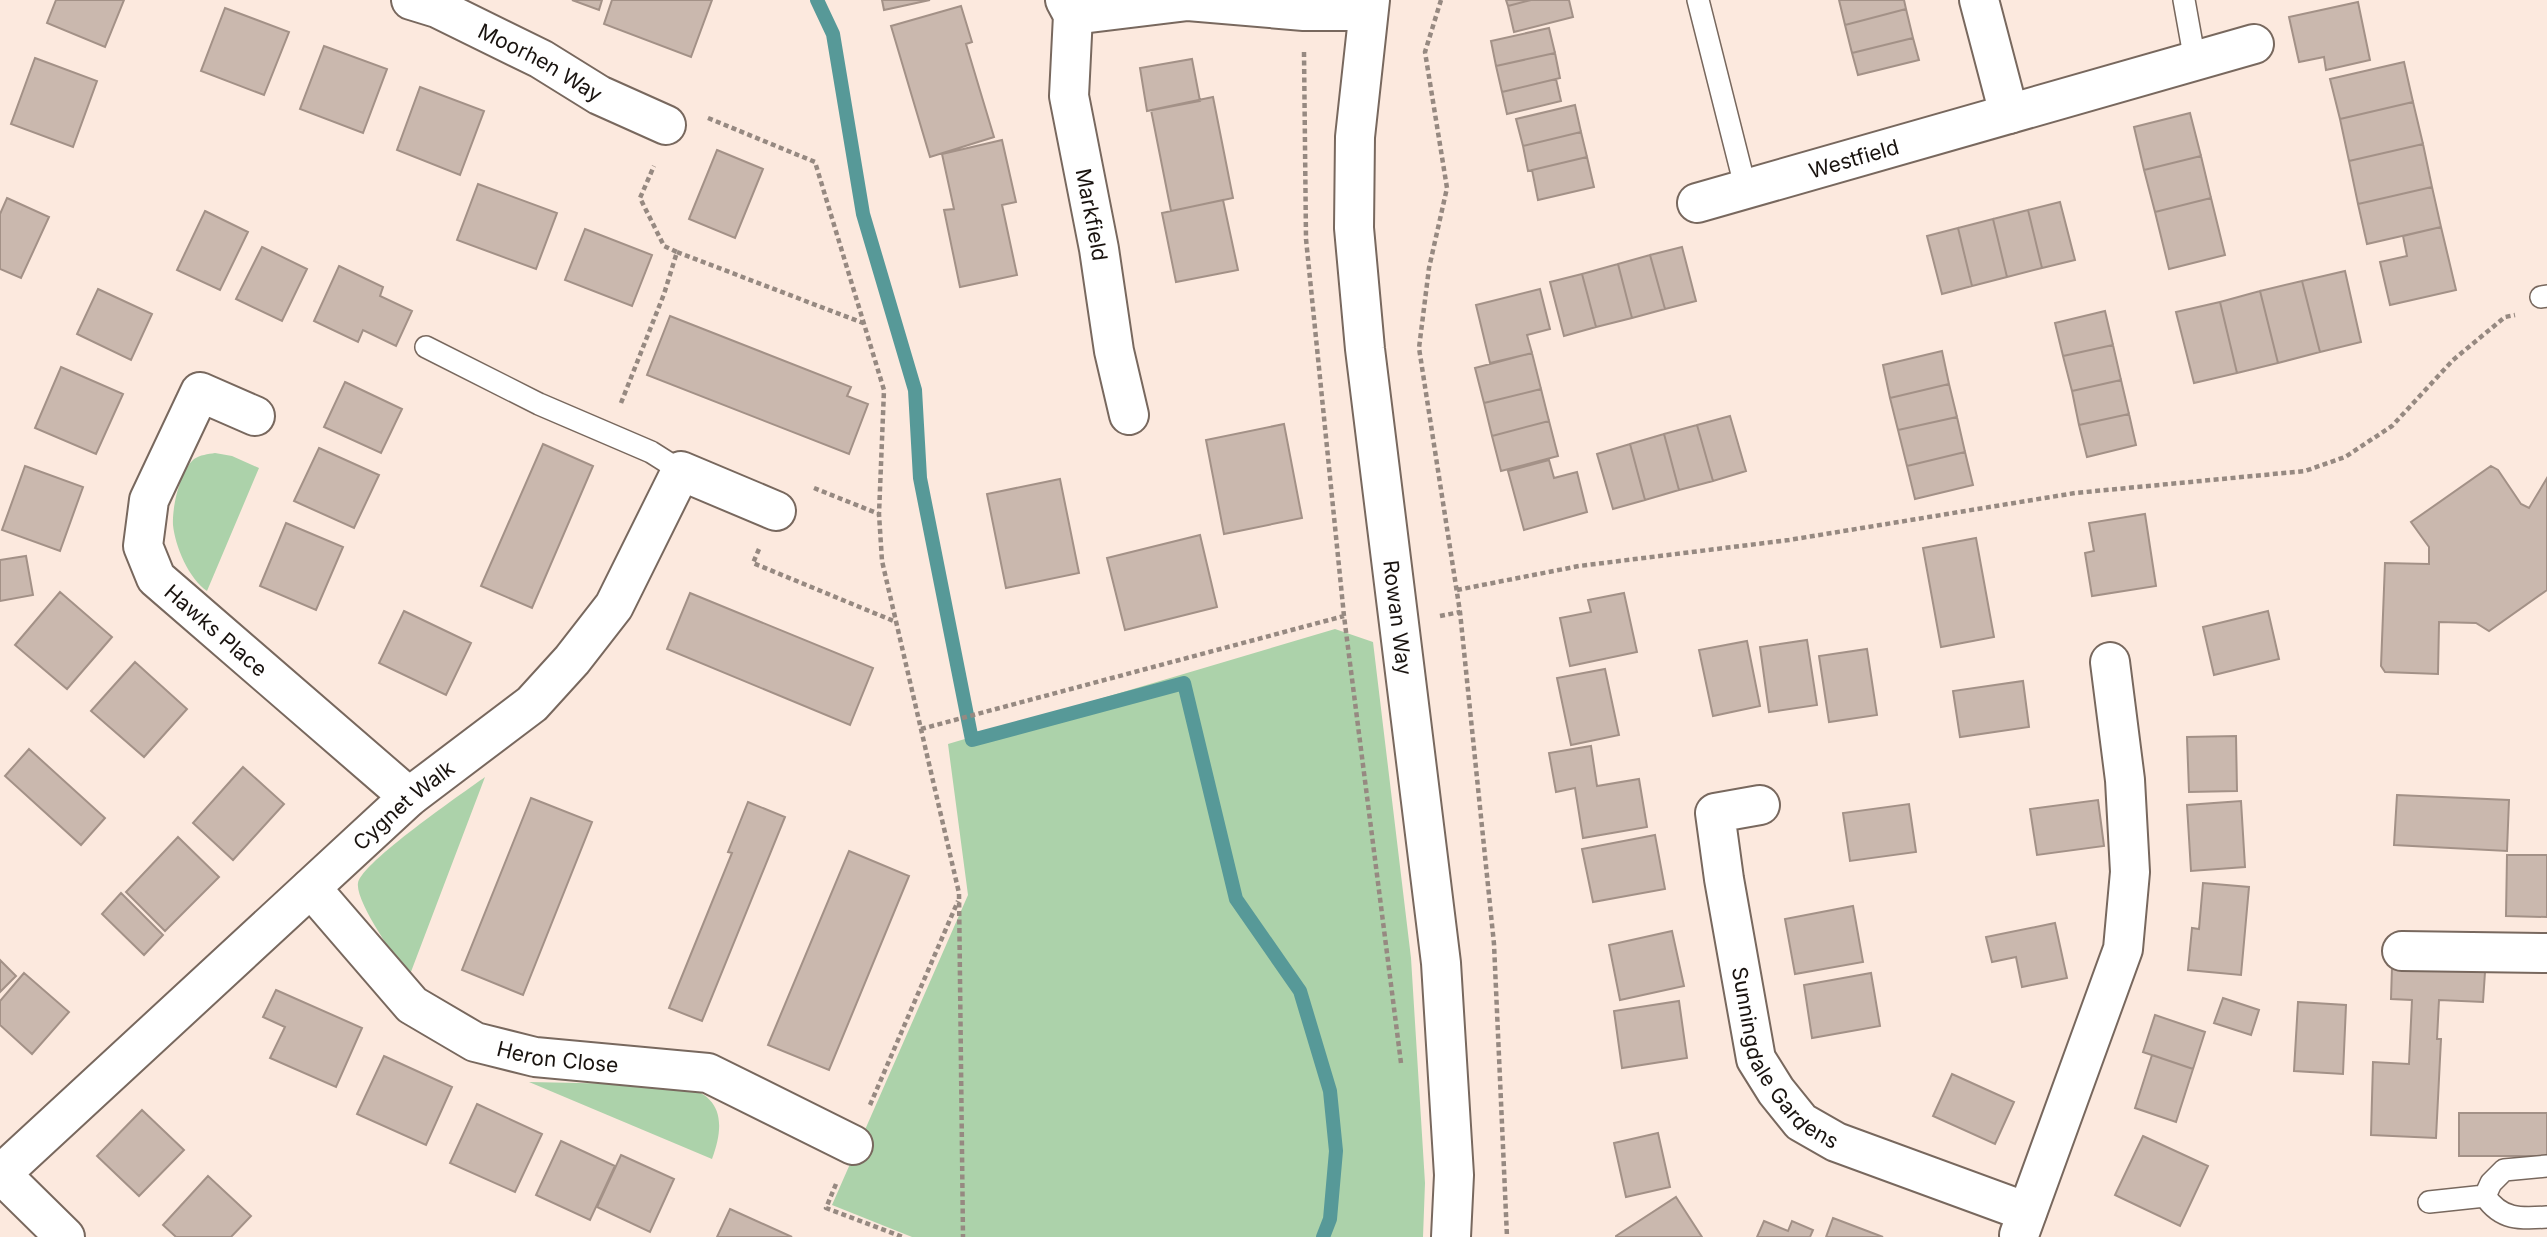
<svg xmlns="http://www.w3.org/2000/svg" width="2547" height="1237" viewBox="0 0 2547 1237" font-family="Inter,sans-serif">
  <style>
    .green { fill: #acd2aa }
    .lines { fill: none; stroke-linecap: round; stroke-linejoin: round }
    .stream { stroke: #579998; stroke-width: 14 }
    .building { fill: #cab8ae; stroke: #a39187; stroke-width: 2 }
    .service-casing { stroke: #78685e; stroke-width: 24 }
    .minor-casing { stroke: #78685e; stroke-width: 42 }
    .tertiary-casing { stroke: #78685e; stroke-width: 42 }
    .path { stroke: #968981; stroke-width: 4.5; stroke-dasharray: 5 3.5; stroke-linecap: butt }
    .service { stroke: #fff; stroke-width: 21 }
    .minor { stroke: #fff; stroke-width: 38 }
    .tertiary { stroke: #fff; stroke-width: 38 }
    .labels { text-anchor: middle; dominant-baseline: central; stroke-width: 5; stroke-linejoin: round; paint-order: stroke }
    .street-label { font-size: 21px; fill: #19130f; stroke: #fff }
  </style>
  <rect width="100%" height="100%" fill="#fce9de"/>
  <path class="green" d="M 215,453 L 232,456 L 259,468 L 207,591 C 189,579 175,546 173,525 C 172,507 180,471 194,459 C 200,455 208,454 215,453 Z
    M 1335,629 L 1373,642 L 1411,958 L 1425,1183 L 1423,1237 L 912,1237 L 832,1205 L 968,895 L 948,744 Z
    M 485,777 L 409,977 C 397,960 355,902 358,883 C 362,862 463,793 485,777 Z
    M 529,1082 L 677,1085 C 722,1093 726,1121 712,1159 Z"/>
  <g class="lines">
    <path class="stream" d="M 817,0 L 833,34 L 863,214 L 915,390 L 920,478 L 972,740 L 1184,683 L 1236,899 L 1300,991 L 1330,1091 L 1336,1151 L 1330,1219 L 1323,1237"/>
  </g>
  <path class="building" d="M 56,0 L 124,0 L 105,47 L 47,23 Z
    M 572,0 L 602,0 L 599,10 Z
    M 612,0 L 712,0 L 691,57 L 604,24 Z
    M 882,0 L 930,0 L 884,10 Z
    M 1506,0 L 1531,0 L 1508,6 Z
    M 1531,0 L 1569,0 L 1573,17 L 1514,32 L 1508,6 Z
    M 1839,0 L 1904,0 L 1906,9 L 1845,25 Z
    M 2358,2 L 2370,60 L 2326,70 L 2324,57 L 2299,62 L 2289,17 Z
    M 961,6 L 972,42 L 966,44 L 994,137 L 930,157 L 891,26 Z
    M 225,8 L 289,32 L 264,95 L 201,71 Z
    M 1906,9 L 1913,38 L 1852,53 L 1845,25 Z
    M 1549,28 L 1555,53 L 1496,66 L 1491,41 Z
    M 1913,38 L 1919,60 L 1858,75 L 1852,53 Z
    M 324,46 L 387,69 L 363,133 L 300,109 Z
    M 1555,53 L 1560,78 L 1502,92 L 1496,66 Z
    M 35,58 L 97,81 L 73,147 L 11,124 Z
    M 1192,59 L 1200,101 L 1147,111 L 1140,68 Z
    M 2404,62 L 2413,102 L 2340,119 L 2330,79 Z
    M 1556,79 L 1561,101 L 1507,114 L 1502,92 Z
    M 420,87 L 484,111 L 460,175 L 397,150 Z
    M 1213,97 L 1233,198 L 1171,211 L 1151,110 Z
    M 2413,102 L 2423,144 L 2349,161 L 2340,119 Z
    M 1575,105 L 1581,132 L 1523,146 L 1516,119 Z
    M 2190,113 L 2201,156 L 2144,170 L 2134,127 Z
    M 1581,132 L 1587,157 L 1528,171 L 1523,146 Z
    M 1002,140 L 1016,202 L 1002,205 L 1017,275 L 960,287 L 944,210 L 954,209 L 942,154 Z
    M 2423,144 L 2432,187 L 2358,204 L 2349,161 Z
    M 717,150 L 763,169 L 735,238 L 689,219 Z
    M 2201,156 L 2211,198 L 2155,212 L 2144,170 Z
    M 1587,157 L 1594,187 L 1538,200 L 1532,170 Z
    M 478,184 L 557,213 L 536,269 L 457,240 Z
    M 2432,187 L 2441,227 L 2367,244 L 2358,204 Z
    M 7,198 L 49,217 L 21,278 L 0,269 L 0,214 Z
    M 2211,198 L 2225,255 L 2169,269 L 2155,212 Z
    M 1223,200 L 1238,270 L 1176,282 L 1162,213 Z
    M 2060,202 L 2075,260 L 2042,268 L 2028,210 Z
    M 2028,210 L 2042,268 L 2007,277 L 1993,219 Z
    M 205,211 L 248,232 L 220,290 L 177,270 Z
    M 1993,219 L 2007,277 L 1972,286 L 1958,228 Z
    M 2441,227 L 2456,290 L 2390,305 L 2380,262 L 2407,256 L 2403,236 Z
    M 1958,228 L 1972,286 L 1942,294 L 1927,236 Z
    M 585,229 L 652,255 L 632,306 L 565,280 Z
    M 262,247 L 307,269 L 282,321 L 236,299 Z
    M 1682,247 L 1696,301 L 1665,309 L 1650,255 Z
    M 1650,255 L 1665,309 L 1632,318 L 1618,264 Z
    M 1618,264 L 1632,318 L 1596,327 L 1582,274 Z
    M 339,266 L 383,287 L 380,296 L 412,311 L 396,346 L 363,330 L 358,342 L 314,321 Z
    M 2345,271 L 2361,342 L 2320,352 L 2302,281 Z
    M 1582,274 L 1596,327 L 1564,336 L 1550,282 Z
    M 2302,281 L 2320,352 L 2278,363 L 2260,291 Z
    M 98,289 L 152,314 L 131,360 L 77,334 Z
    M 1540,289 L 1550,329 L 1527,335 L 1532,353 L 1490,363 L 1476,305 Z
    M 2260,291 L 2278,363 L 2237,373 L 2220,302 Z
    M 2220,302 L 2237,373 L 2194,383 L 2176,312 Z
    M 2105,311 L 2113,345 L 2063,356 L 2055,323 Z
    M 670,316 L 851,387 L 847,396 L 868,404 L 849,454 L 647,375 Z
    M 2113,345 L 2121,380 L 2072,391 L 2063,356 Z
    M 1942,351 L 1949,384 L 1890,398 L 1883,365 Z
    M 1532,353 L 1541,389 L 1484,403 L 1475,368 Z
    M 61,367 L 123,394 L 96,454 L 35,428 Z
    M 2121,380 L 2129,414 L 2079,425 L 2072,391 Z
    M 345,382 L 402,409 L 381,453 L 324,427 Z
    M 1949,384 L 1957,417 L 1898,430 L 1890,398 Z
    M 1541,389 L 1549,421 L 1492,436 L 1484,403 Z
    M 2129,414 L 2136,445 L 2087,457 L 2079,425 Z
    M 1730,416 L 1746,471 L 1713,481 L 1697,425 Z
    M 1957,417 L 1965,452 L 1907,466 L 1898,430 Z
    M 1549,421 L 1558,456 L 1501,471 L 1492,436 Z
    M 1284,424 L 1302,518 L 1224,534 L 1206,440 Z
    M 1697,425 L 1713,481 L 1679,490 L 1664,434 Z
    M 1664,434 L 1679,490 L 1645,500 L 1630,444 Z
    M 543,444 L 593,466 L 532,608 L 481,586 Z
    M 1630,444 L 1645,500 L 1613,509 L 1597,454 Z
    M 319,448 L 379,475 L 354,528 L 294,501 Z
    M 1965,452 L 1973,485 L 1915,499 L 1907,466 Z
    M 1549,460 L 1554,478 L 1577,472 L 1587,512 L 1524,530 L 1508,471 Z
    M 25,466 L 83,487 L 60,551 L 2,530 Z
    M 2491,466 L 2498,470 L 2521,504 L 2529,508 L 2547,478 L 2547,590 L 2489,631 L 2476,623 L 2439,622 L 2438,674 L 2385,672 L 2381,666 L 2385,563 L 2429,564 L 2429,547 L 2411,522 Z
    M 1060,479 L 1079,573 L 1006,588 L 987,494 Z
    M 2145,514 L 2156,586 L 2092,596 L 2085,553 L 2094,551 L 2089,523 Z
    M 286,523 L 343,547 L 316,610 L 260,586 Z
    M 1200,535 L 1217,607 L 1125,630 L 1107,558 Z
    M 1976,538 L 1994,637 L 1941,647 L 1923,548 Z
    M 26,556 L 33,595 L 0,601 L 0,560 Z
    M 60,592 L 112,637 L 67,689 L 15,645 Z
    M 690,593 L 873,668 L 850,725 L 667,649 Z
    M 1624,593 L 1637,652 L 1570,666 L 1560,618 L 1591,612 L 1588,600 Z
    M 404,611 L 471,643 L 446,695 L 379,663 Z
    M 2268,611 L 2279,659 L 2214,675 L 2203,627 Z
    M 1807,640 L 1817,705 L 1769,712 L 1760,647 Z
    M 1747,641 L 1760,706 L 1713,716 L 1699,650 Z
    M 1867,649 L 1877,715 L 1829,722 L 1819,656 Z
    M 135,662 L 187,709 L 144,757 L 91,711 Z
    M 1605,669 L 1619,735 L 1571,745 L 1557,678 Z
    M 2023,681 L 2029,727 L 1960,737 L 1953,691 Z
    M 2236,736 L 2237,791 L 2189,792 L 2187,737 Z
    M 1591,746 L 1597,786 L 1639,779 L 1647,827 L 1583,838 L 1575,788 L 1556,792 L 1549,753 Z
    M 29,749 L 105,818 L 81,845 L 5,776 Z
    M 243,767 L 284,804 L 233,860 L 193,823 Z
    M 2397,795 L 2509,800 L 2507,851 L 2394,845 Z
    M 531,798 L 592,822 L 523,995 L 462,970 Z
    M 2098,800 L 2104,846 L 2037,855 L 2030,809 Z
    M 2241,801 L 2245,867 L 2191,871 L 2187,805 Z
    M 748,802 L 785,817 L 702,1021 L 669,1008 L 732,853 L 728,852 Z
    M 1909,804 L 1916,852 L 1850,861 L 1843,813 Z
    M 1655,835 L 1665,889 L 1593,902 L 1582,849 Z
    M 178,837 L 219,877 L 165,931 L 126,892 Z
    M 849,851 L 909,876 L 829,1070 L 768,1045 Z
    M 2507,855 L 2547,855 L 2547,917 L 2506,916 Z
    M 2203,883 L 2249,887 L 2241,975 L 2188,970 L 2192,928 L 2199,929 Z
    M 121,893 L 163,935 L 144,955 L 102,914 Z
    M 1853,906 L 1863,962 L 1795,974 L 1785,919 Z
    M 2055,923 L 2067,978 L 2022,987 L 2016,957 L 1992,962 L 1986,937 Z
    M 1672,931 L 1684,986 L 1620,1000 L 1609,945 Z
    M 0,960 L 16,976 L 0,992 Z
    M 2392,967 L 2485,972 L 2483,1002 L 2439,1000 L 2437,1039 L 2441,1039 L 2436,1138 L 2371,1135 L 2373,1062 L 2409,1064 L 2412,1000 L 2391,999 Z
    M 24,973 L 69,1012 L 32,1054 L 0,1025 L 0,1001 Z
    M 1871,973 L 1880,1026 L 1812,1038 L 1804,985 Z
    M 276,990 L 362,1028 L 336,1087 L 270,1058 L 285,1027 L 263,1017 Z
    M 2223,998 L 2259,1010 L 2251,1035 L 2214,1023 Z
    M 1679,1001 L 1687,1058 L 1622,1068 L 1614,1011 Z
    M 2298,1002 L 2346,1005 L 2343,1074 L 2294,1071 Z
    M 2155,1015 L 2205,1032 L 2193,1069 L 2143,1052 Z
    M 2152,1055 L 2193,1069 L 2176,1122 L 2135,1108 Z
    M 384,1056 L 452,1087 L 426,1145 L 357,1114 Z
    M 1952,1074 L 2014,1102 L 1995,1144 L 1933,1116 Z
    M 477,1104 L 542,1134 L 515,1192 L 450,1163 Z
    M 142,1110 L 184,1150 L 139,1196 L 97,1156 Z
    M 2459,1113 L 2547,1113 L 2547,1156 L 2459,1156 Z
    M 1658,1133 L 1670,1187 L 1626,1197 L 1614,1143 Z
    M 2143,1136 L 2208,1166 L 2180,1226 L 2115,1195 Z
    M 561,1141 L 615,1166 L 590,1220 L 536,1195 Z
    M 621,1155 L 674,1179 L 650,1232 L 597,1207 Z
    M 208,1176 L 251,1216 L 231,1237 L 176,1237 L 163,1225 Z
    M 1676,1197 L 1702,1237 L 1616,1237 L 1616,1236 Z
    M 730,1209 L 792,1237 L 717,1237 Z
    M 1833,1218 L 1883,1237 L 1826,1237 Z
    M 1764,1221 L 1788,1231 L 1792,1221 L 1813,1230 L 1810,1237 L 1757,1237 Z"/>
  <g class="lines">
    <g class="service-casing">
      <path id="service" d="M 1698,0 L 1746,190
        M 2184,0 L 2195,61
        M 2541,297 L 2547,296
        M 426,347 L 539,404 L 651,452 L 681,471
        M 2547,1166 L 2504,1170 L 2491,1183 L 2485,1196 C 2501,1220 2520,1219 2547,1217
        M 2429,1202 L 2485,1196"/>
    </g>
    <g class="minor-casing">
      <g id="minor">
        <path id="s1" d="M 411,0 L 437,8 L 541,59 L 599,95 L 666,125"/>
        <path id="s2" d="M 1065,0 L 1073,15 L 1069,96 L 1099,249 L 1114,351 L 1129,415"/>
        <path d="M 1979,0 L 2009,114"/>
        <path d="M 1073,15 L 1188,1 L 1304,11 L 1368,11"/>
        <path id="s3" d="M 1697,203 L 2254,44"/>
        <path id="s4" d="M 255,416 L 200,392 L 149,500 L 143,546 L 156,578 L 409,797"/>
        <path id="s5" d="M 1760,805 L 1715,813 L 1724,879 L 1756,1059 L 1776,1091 L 1801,1122 L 1836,1142 L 2027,1212"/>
        <path id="s6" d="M 311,888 L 412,1005 L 475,1042 L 535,1057 L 708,1073 L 853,1145"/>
        <path d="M 2402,951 L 2547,953"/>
        <path d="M 0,1173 L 65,1237"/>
        <path id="s7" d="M 1,1174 L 409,797 L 532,704 L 572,660 L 614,606 L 681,471 L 776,511"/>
        <path d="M 2019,1235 L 2123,949 L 2130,872 L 2125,780 L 2110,662"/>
      </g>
    </g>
    <g class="tertiary-casing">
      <g id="tertiary">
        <path id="s8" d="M 1370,0 L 1355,137 L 1354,228 L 1365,349 L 1441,963 L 1454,1175 L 1451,1237"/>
      </g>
    </g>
    <path class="path" d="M 1441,0 L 1425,52 L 1447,188 L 1429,268 L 1419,348 L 1460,612 L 1494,944 L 1507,1237
      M 1304,52 L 1306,239 L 1344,616 L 1401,1063
      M 708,118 L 815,162 L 884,390 L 879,514 L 882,561 L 959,893 L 963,1237
      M 677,252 L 863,323
      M 621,403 L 664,294 L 677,252 L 664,246 L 640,198 L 654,166
      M 814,488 L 879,514
      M 759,549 L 753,563 L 896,622
      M 1457,590 L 1579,566 L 1789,540 L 2075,493 L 2305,471 L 2345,457 L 2392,426 L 2453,360 L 2505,317 L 2515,315
      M 1440,616 L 1460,612
      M 921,729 L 1344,616
      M 870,1105 L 958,901
      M 836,1184 L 826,1208 L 903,1237"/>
    <use href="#service" class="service"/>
    <use href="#minor" class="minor"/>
    <use href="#tertiary" class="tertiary"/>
  </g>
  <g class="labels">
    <g class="street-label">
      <text stroke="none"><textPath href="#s1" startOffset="144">Moorhen Way</textPath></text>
      <text stroke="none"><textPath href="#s3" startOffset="163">Westfield</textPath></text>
      <text stroke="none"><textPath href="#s2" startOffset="219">Markfield</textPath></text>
      <text stroke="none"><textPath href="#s8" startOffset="621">Rowan Way</textPath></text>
      <text stroke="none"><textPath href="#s4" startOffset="340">Hawks Place</textPath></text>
      <text stroke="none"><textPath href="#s7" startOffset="546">Cygnet Walk</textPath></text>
      <text stroke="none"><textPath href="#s5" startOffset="308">Sunningdale Gardens</textPath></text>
      <text stroke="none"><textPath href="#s6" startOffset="312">Heron Close</textPath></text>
    </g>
  </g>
</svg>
